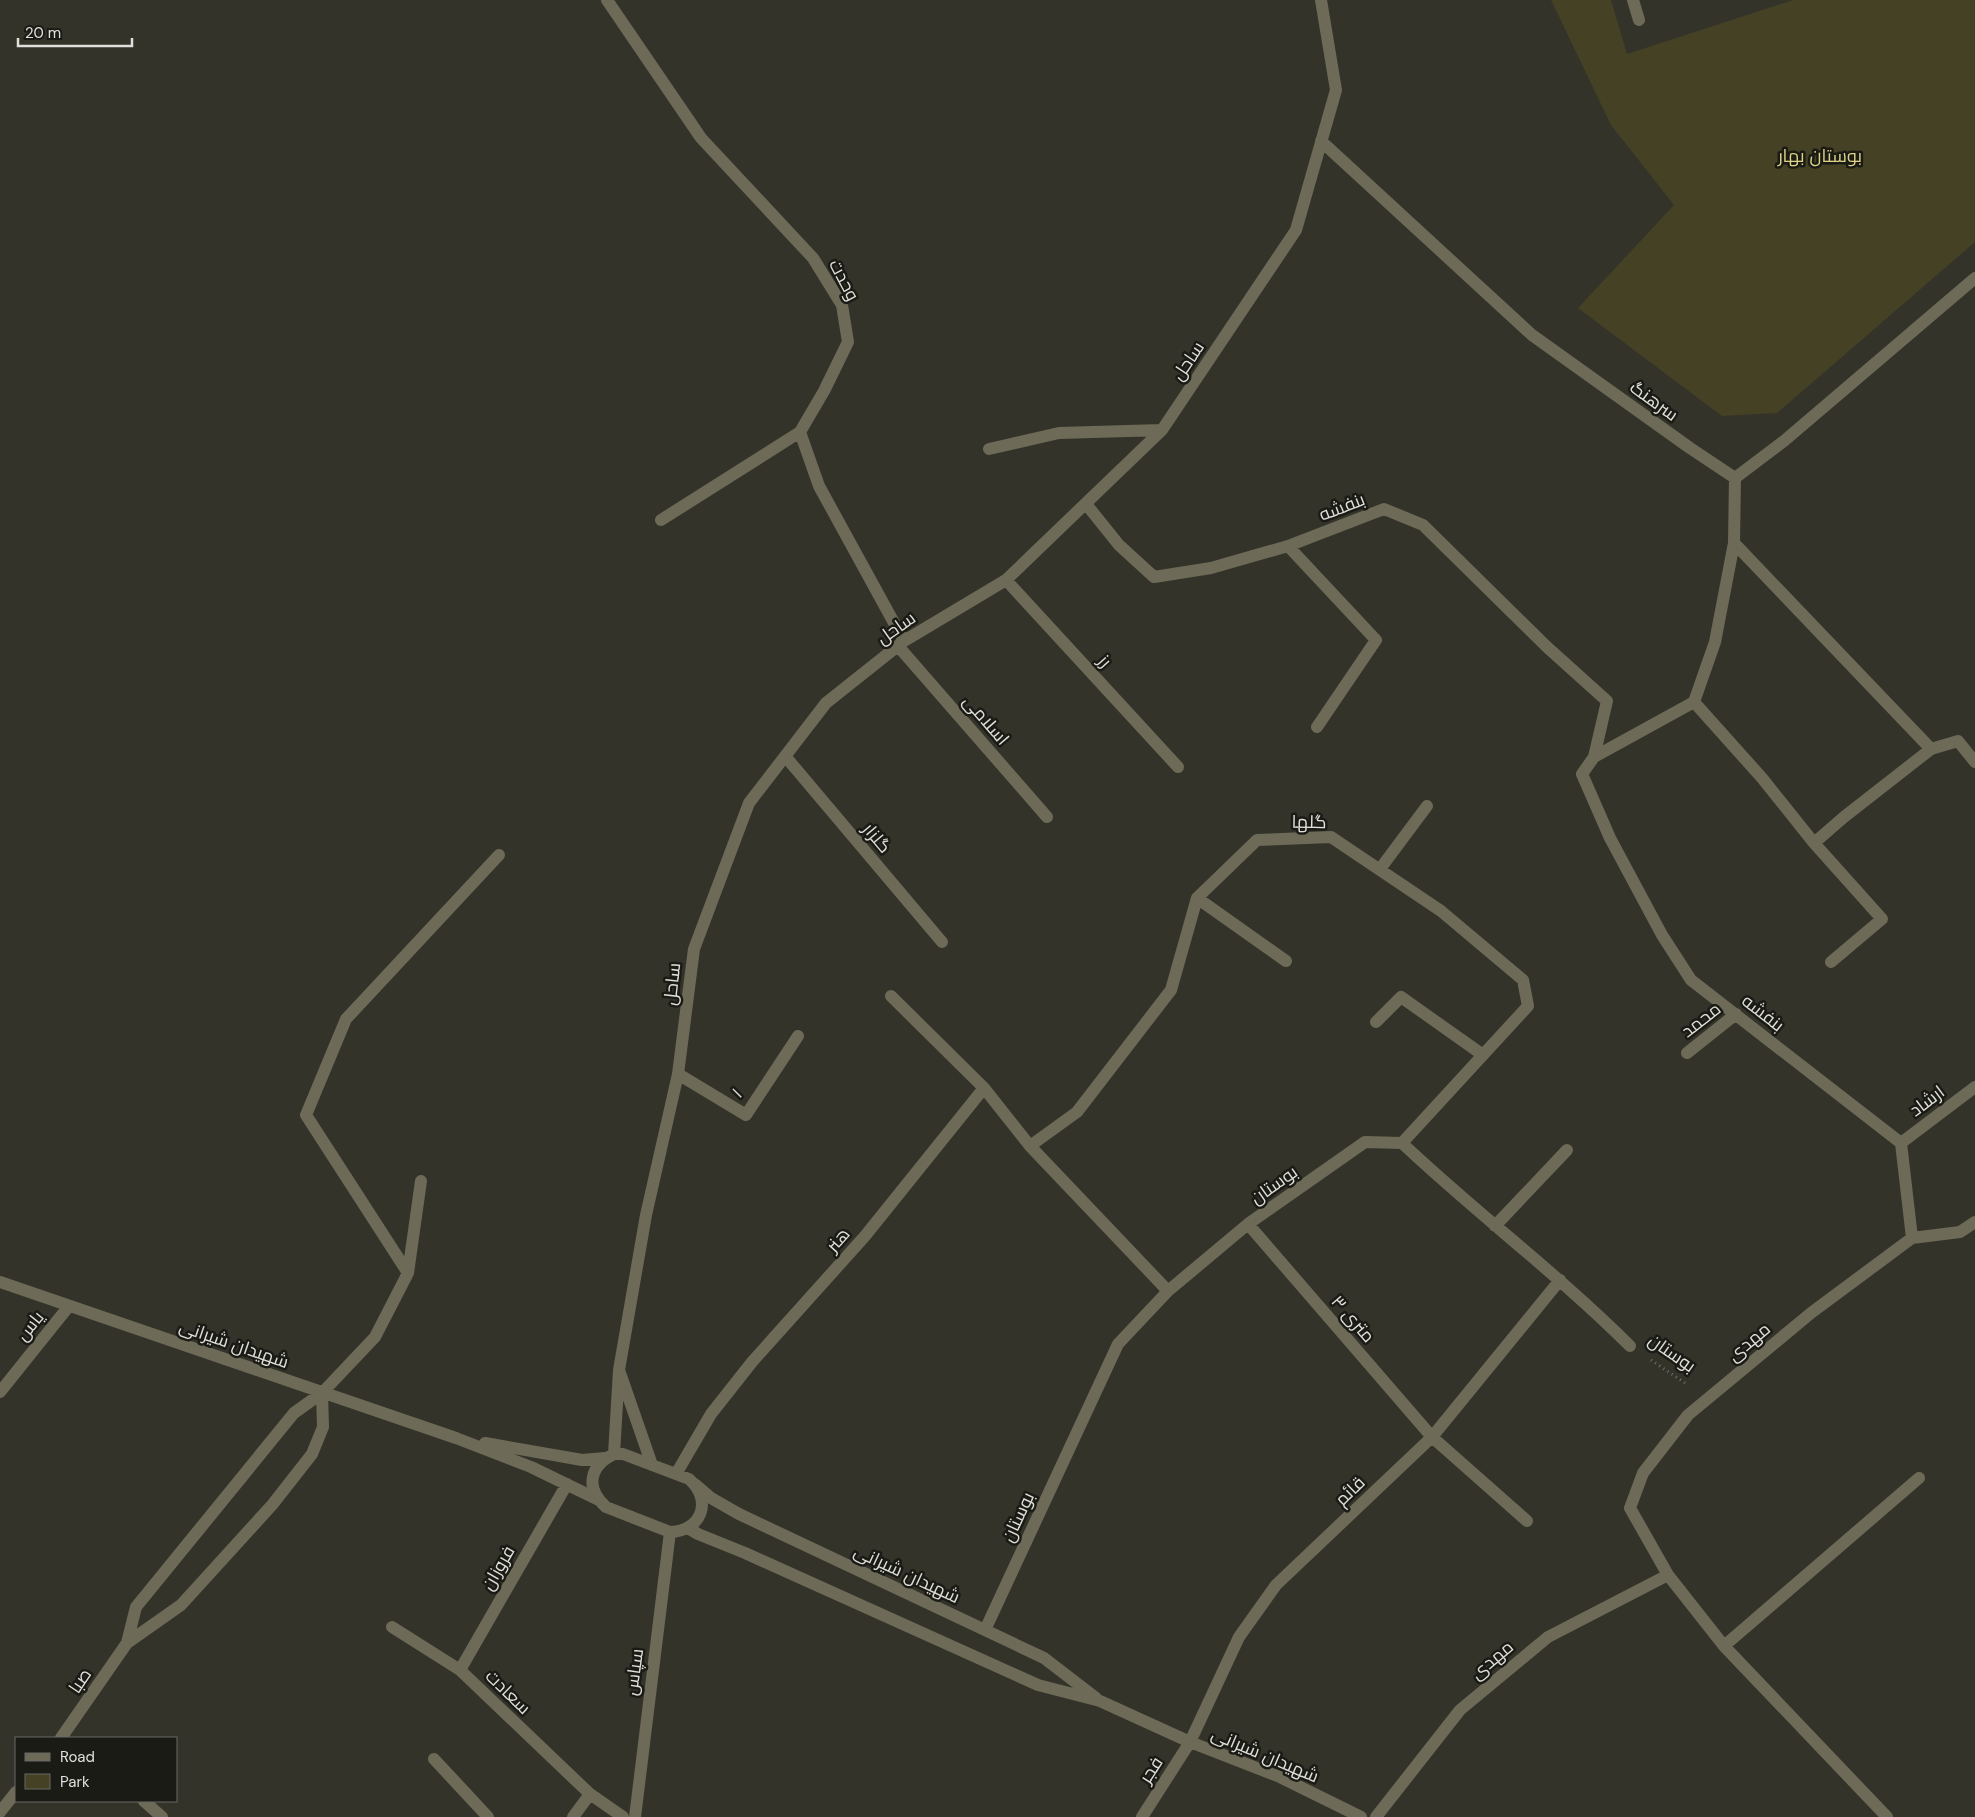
<svg xmlns="http://www.w3.org/2000/svg" width="1975" height="1817" viewBox="0 0 1975 1817" font-family="'DM Sans',Cairo,sans-serif">
  <style>
    .green { fill: #454125 }
    .lines { fill: none; stroke-linecap: round; stroke-linejoin: round }
    .path { stroke: #73726b; stroke-width: 3; stroke-dasharray: 1 4; stroke-linecap: butt }
    .minor { stroke: #6d6b57; stroke-width: 12 }
    .labels { text-anchor: middle; dominant-baseline: central; stroke-width: 5; stroke-linejoin: round; paint-order: stroke }
    .park-label { font-size: 18px; fill: #ddd286; stroke: #1b1b16 }
    .street-label { font-size: 18px; fill: #e0dfd9; stroke: #1b1b16 }
  </style>
  <rect width="100%" height="100%" fill="#34332a"/>
  <path class="green" d="M 1551,0 L 1611,0 L 1627,54 L 1793,0 L 1975,0 L 1975,242 L 1777,413 L 1722,416 L 1578,308 L 1674,205 L 1611,125 Z"/>
  <g class="lines">
    <path class="path" d="M 1651,1360 L 1685,1383"/>
    <path class="minor" d="M 607,0 L 701,138 L 813,258 L 842,305 L 848,342 L 824,391 L 800,432 L 819,486 L 904,641
      M 1633,0 L 1639,20
      M 1321,141 L 1532,335 L 1690,448 L 1735,478 L 1784,441 L 1975,278
      M 989,449 L 1059,433 L 1162,430
      M 1735,478 L 1734,543 L 1715,642 L 1694,702 L 1762,778 L 1814,843 L 1844,817 L 1931,749 L 1958,741 L 1975,762
      M 1086,504 L 1119,545 L 1154,577 L 1211,568 L 1288,546 L 1384,509 L 1423,525 L 1547,647 L 1607,701 L 1594,757 L 1582,774 L 1610,838 L 1662,935 L 1691,980 L 1901,1143 L 1912,1238 L 1960,1232 L 1975,1222
      M 661,520 L 800,432
      M 1734,543 L 1931,749
      M 1288,546 L 1376,640 L 1317,727
      M 1006,580 L 1178,767
      M 898,646 L 1047,817
      M 785,756 L 942,942
      M 1594,757 L 1694,702
      M 1814,843 L 1882,919 L 1831,962
      M 1380,869 L 1427,806
      M 1197,898 L 1286,961
      M 891,996 L 984,1088
      M 1376,1022 L 1401,997 L 1483,1055
      M 1687,1053 L 1736,1014
      M 678,1074 L 746,1115 L 798,1036
      M 1901,1143 L 1975,1087
      M 1030,1146 L 1077,1112 L 1171,990 L 1197,898 L 1257,840 L 1331,837 L 1441,911 L 1523,980 L 1528,1006 L 1402,1143
      M 1248,1224 L 1432,1437 L 1527,1521
      M 1495,1226 L 1567,1150
      M 408,1273 L 306,1115 L 346,1019 L 499,855
      M 0,1282 L 456,1438 L 531,1467 L 599,1500
      M 619,1370 L 646,1215 L 678,1074 L 694,949 L 749,803 L 826,703 L 904,641 L 1006,580 L 1162,430 L 1296,230 L 1336,90 L 1321,0
      M 0,1392 L 69,1306
      M 485,1443 L 582,1460 L 605,1458
      M 614,1454 L 623,1454 L 689,1479 C 713,1500 702,1531 670,1532 L 606,1507 C 585,1488 589,1466 614,1454 Z
      M 614,1454 L 619,1370 L 652,1465
      M 676,1474 L 711,1414 L 752,1362 L 865,1236 L 984,1088 L 1030,1146 L 1168,1291
      M 696,1485 L 711,1498 L 739,1514 L 1044,1658 L 1096,1698
      M 688,1528 L 698,1534 L 745,1553 L 1038,1685 L 1100,1701 L 1190,1742 L 1280,1777 L 1361,1817
      M 392,1627 L 460,1670 L 590,1794 L 623,1817
      M 985,1630 L 1118,1344 L 1168,1291 L 1248,1224 L 1365,1142 L 1402,1143 C 1476,1213 1558,1274 1630,1346
      M 127,1643 L 136,1607 L 294,1413 L 322,1393 L 375,1337 L 408,1273 L 421,1181
      M 1724,1646 L 1919,1478
      M 460,1670 L 567,1484
      M 61,1738 L 127,1643 L 181,1605 L 272,1505 L 312,1454 L 323,1427 L 322,1393
      M 434,1759 L 488,1817
      M 144,1801 L 162,1817
      M 0,1812 L 16,1792
      M 573,1817 L 590,1794
      M 635,1817 L 670,1532
      M 1142,1817 L 1190,1742 L 1239,1637 L 1276,1585 L 1432,1437 L 1560,1280
      M 1376,1817 L 1460,1710 L 1548,1637 L 1668,1575
      M 1887,1817 L 1724,1646 L 1668,1575 L 1630,1508 L 1643,1473 L 1688,1415 L 1811,1313 L 1912,1238"/>
  </g>
  <g class="labels">
    <g class="park-label">
      <text x="1820" y="156">بوستان بهار</text>
    </g>
    <g class="street-label">
      <text transform="translate(844 280) rotate(62)">وحدت</text>
      <text transform="translate(1188 361) rotate(-56)">ساحل</text>
      <text transform="translate(1654 401) rotate(36)">سرهنگ</text>
      <text transform="translate(1342 507) rotate(-21)">بنفشه</text>
      <text transform="translate(896 628) rotate(-35)">ساحل</text>
      <text transform="translate(1105 661) rotate(48)">رز</text>
      <text transform="translate(986 720) rotate(49)">اسلامی</text>
      <text transform="translate(1309 822) rotate(1)">گلها</text>
      <text transform="translate(877 838) rotate(50)">گلزار</text>
      <text transform="translate(672 984) rotate(-84)">ساحل</text>
      <text transform="translate(1763 1013) rotate(38)">بنفشه</text>
      <text transform="translate(1701 1020) rotate(-38)">محمد</text>
      <text transform="translate(737 1093) rotate(-45)">۱</text>
      <text transform="translate(1927 1101) rotate(-37)">ارشاد</text>
      <text transform="translate(1274 1185) rotate(-35)">بوستان</text>
      <text transform="translate(838 1240) rotate(-48)">هنر</text>
      <text transform="translate(1353 1319) rotate(49)">۳ متری</text>
      <text transform="translate(30 1326) rotate(-51)">یاس</text>
      <text transform="translate(1749 1342) rotate(-40)">مهدی</text>
      <text transform="translate(234 1344) rotate(19)">شهیدان شیرانی</text>
      <text transform="translate(1672 1353) rotate(35)">بوستان</text>
      <text transform="translate(1350 1491) rotate(-44)">قائم</text>
      <text transform="translate(1018 1517) rotate(-65)">بوستان</text>
      <text transform="translate(498 1568) rotate(-60)">فروزان</text>
      <text transform="translate(907 1574) rotate(25)">شهیدان شیرانی</text>
      <text transform="translate(1492 1660) rotate(-40)">مهدی</text>
      <text transform="translate(634 1672) rotate(-82)">سپاس</text>
      <text transform="translate(80 1681) rotate(-56)">صبا</text>
      <text transform="translate(508 1692) rotate(44)">سعادت</text>
      <text transform="translate(1265 1755) rotate(23)">شهیدان شیرانی</text>
      <text transform="translate(1151 1770) rotate(-57)">فجر</text>
    </g>
  </g>
  <rect x="15" y="1737" width="162" height="65" fill="#1b1b16" stroke="#6a6964"/>
  <rect x="25" y="1753" width="25" height="8" fill="#6d6b57" stroke="#6a6964"/>
  <text x="60" y="1762" font-size="15" fill="#e0dfd9">Road</text>
  <rect x="25" y="1774" width="25" height="15" fill="#454125" stroke="#6a6964"/>
  <text x="60" y="1787" font-size="15" fill="#e0dfd9">Park</text>
  <path d="M18 38v8h114v-8" fill="none" stroke="#e0dfd9" stroke-width="2.5"/>
  <text x="25" y="38" font-size="15" fill="#e0dfd9" stroke="#1b1b16" stroke-width="4" paint-order="stroke">20 m</text>
</svg>
